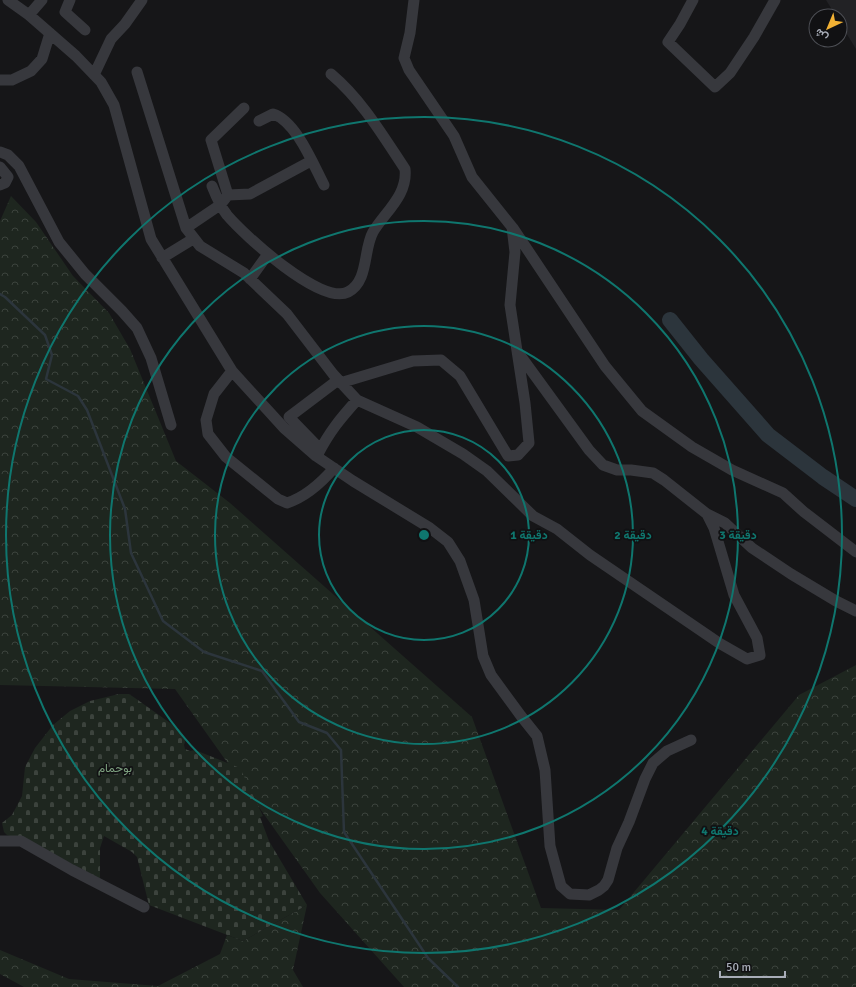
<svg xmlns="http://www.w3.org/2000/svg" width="856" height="987" viewBox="0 0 856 987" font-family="Signika,Vazirmatn,sans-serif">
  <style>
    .built { fill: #222225 }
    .forest { fill: url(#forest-crowns) }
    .cemetery { fill: url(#cemetery-stones) }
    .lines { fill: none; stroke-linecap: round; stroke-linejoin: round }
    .stream { stroke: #2c353c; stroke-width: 2.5 }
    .river { stroke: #2c353c; stroke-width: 16 }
    .minor { stroke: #37383d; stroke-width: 11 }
    .ring { fill: none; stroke: #0f766e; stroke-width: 2 }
    .labels { text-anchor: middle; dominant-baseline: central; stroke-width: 3.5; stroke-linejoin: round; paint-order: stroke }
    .park-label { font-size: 12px; fill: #7fa381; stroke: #111113 }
    .centre { fill: #0f766e; stroke: #111113; stroke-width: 2 }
    .ring-label { font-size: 12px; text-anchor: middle; font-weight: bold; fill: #0f766e; stroke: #111113; stroke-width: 3.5; stroke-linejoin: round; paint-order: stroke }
  </style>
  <defs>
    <pattern id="forest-crowns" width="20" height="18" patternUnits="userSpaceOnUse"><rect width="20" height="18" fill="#1e261f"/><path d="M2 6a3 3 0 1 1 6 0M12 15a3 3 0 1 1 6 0" fill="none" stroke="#3c433d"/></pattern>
    <pattern id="cemetery-stones" width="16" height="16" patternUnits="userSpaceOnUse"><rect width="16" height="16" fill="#1e261f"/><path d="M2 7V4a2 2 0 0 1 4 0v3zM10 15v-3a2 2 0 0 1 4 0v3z" fill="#3c433d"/></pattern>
  </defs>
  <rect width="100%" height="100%" fill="#161618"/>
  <path class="built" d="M 826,0 L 856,0 L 856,49 L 840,23 L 840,16 L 836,16 Z"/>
  <path class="forest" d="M 11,196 L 36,222 L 73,276 L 109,313 L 130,349 L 176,461 L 230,503 L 472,717 L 541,908 L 619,910 L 799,695 L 856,665 L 856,987 L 404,987 L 320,893 L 175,689 L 0,685 L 0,221 Z
    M 307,905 L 293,970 L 303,987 L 24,987 L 0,974 L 0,950 L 69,979 L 158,986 L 220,954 L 227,935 L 243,941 Z"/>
  <path class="cemetery" d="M 119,694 L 129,694 L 135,698 L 180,730 C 184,736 187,738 184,745 L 185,749 L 190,751 L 195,750 L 240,768 L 263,816 L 260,817 L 269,841 L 307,905 L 243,941 L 149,905 L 137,857 L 132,852 L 104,836 L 100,848 L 100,879 L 31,842 L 7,835 L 4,832 L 2,823 L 12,815 L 22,796 L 25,767 L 35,748 L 53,725 L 70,711 L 90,701 Z"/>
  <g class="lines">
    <path class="stream" d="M 0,294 L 5,297 L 45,335 L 52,355 L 46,379 L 78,396 L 87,410 L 125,509 L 131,553 L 163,621 L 204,652 L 262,671 L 299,722 L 327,733 L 341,750 L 344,832 L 428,958 L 458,987"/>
    <path class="river" d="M 670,320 L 701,359 L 768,435 L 823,477 L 856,499"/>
    <path class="minor" d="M 8,0 L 29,15 L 76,56 L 101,82 L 114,105 L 151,239 L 232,371 L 284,428 L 316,456 L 353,481 L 430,528 L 448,542 L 460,561 L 474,600 L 483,656 L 491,675 L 521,716 L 537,736 L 545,770 L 550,846 L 561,886 L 570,894 L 589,895 L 599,890 L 604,886 L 608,880 L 617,848 L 629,822 L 645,779 L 653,763 L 667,751 L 691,740
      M 70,0 L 65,12 L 85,30
      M 693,0 L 680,24 L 668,42 L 715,87 L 730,73 L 754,37 L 775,0
      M 29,15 L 42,0
      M 137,72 L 186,228 L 200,246 L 244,273 L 287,314 L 333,374 L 357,400 L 417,427 L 463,454 L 487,471 L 533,516 L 557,529 L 590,555 L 719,643 L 747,659 L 760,655 L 757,638 L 734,595 L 714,528 L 707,514 L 664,480 L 653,473 L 631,470 L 617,470 L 603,465 L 589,450 L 517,351
      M 94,75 L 111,39 L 125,24 L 142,0
      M 0,80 L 12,80 L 31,71 L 42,59 L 50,33
      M 259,121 L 273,114 C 296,121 313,164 324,185
      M 0,152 L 8,155 L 19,166 L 59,242 L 85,274 L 122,311 L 137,328 L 151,358 L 171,425
      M 0,167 L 8,177 L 5,183 L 0,185
      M 212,186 C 216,196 220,206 227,215 C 244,235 321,306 348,292 C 369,281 363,250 373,232 C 385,212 408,195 405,169 C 383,136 362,100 331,74
      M 228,195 L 211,140 L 244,108
      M 186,228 L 220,205 L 228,195 L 250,194 L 311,161
      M 513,228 L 605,366 L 642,411 L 692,447 L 732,470 L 783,493 L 804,512 L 856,552
      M 162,258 L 193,239
      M 250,279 L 268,254
      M 232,371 L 214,394 L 206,420 L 208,434 L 226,457 L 278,499 L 287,503 C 305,497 322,482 334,468
      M 340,383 L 413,361 L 441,360 L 460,376 L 508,456 L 518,455 L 529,443 L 525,403 L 510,305 L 515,252 L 512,227 L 472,177 L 454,136 L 409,70 L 404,58 L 410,33 L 414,0
      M 320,449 L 289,417 L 338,380
      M 318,454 C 330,431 340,419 357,400
      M 707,514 L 725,523 L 752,548 L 791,574 L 836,601 L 856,611
      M 0,841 L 21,841 L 72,870 L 144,907"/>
  </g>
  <g class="ring">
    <circle cx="424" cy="535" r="105"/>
    <circle cx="424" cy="535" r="209"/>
    <circle cx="424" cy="535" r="314"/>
    <circle cx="424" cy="535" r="418"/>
  </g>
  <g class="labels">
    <g class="park-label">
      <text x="115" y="768">بوحمام</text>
    </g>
  </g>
  <circle cx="424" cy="535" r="6" class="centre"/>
  <g class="ring-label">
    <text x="529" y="539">1 دقيقة</text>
    <text x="633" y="539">2 دقيقة</text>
    <text x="738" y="539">3 دقيقة</text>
    <text x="720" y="835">4 دقيقة</text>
  </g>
  <g transform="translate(828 28) rotate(224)"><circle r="19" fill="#111113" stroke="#4d4f55"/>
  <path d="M0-3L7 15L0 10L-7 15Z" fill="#f2b134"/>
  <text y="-6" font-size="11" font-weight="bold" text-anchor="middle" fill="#a8adb8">ش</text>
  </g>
  <path d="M720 971v6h65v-6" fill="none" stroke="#a8adb8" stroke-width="2"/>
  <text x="726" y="971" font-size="12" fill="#a8adb8" stroke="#111113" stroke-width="3" paint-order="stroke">50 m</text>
</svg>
